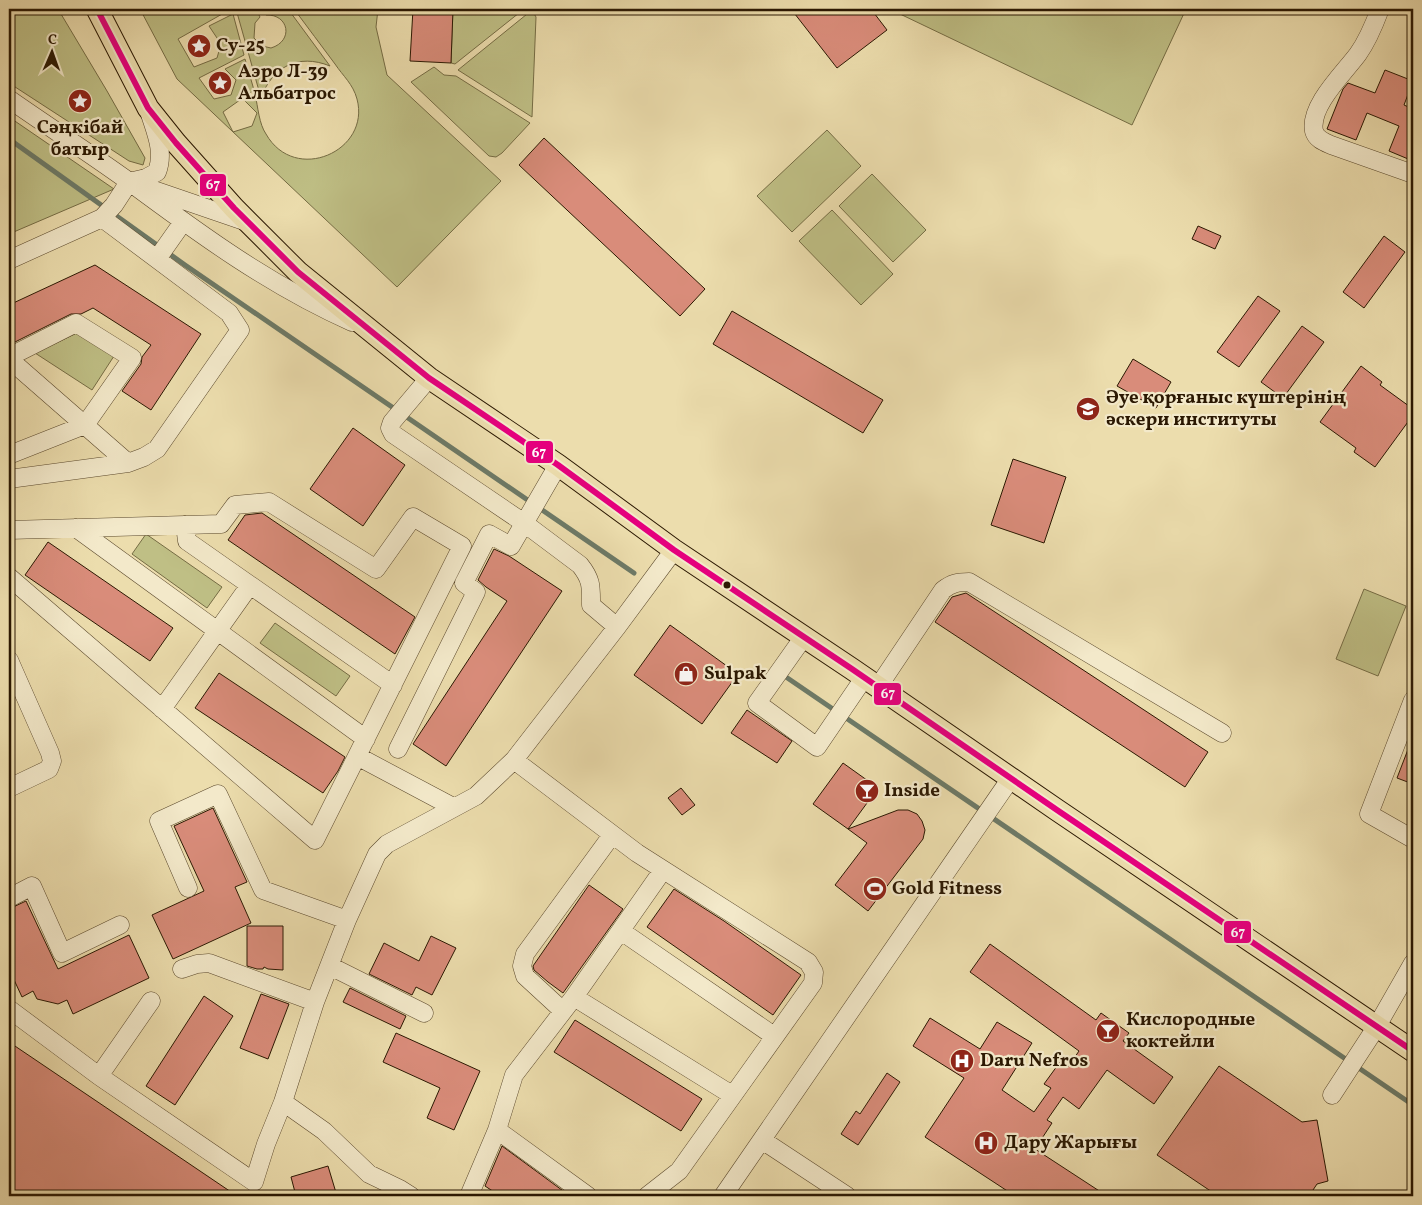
<svg xmlns="http://www.w3.org/2000/svg" width="1422" height="1205" viewBox="0 0 1422 1205" font-family="Vollkorn,serif">
  <style>
    .green { fill: #bfbf85; stroke: #756c44 }
    .lines { fill: none; stroke-linecap: round; stroke-linejoin: round }
    .stream { stroke: #6d7a67; stroke-width: 5 }
    .building { fill: #d98c7a; stroke: #2b1802 }
    .minor-casing { stroke: #5b492d; stroke-width: 19 }
    .major-casing { stroke: #2b1802; stroke-width: 23 }
    .minor { stroke: #f3e9ca; stroke-width: 18 }
    .major { stroke: #ecddad; stroke-width: 21 }
    .bus-1-casing { stroke: #f3e9ca; stroke-width: 10 }
    .bus-1 { stroke: #e5007d; stroke-width: 6 }
    .bus-dot { fill: #2b1802; stroke: #f3e9ca; stroke-width: 2 }
    .labels { text-anchor: middle; dominant-baseline: central; stroke-width: 4.5; stroke-linejoin: round; paint-order: stroke }
    .poi-label { font-size: 19px; font-weight: bold; fill: #2b1802; stroke: #f3e9ca; text-anchor: start }
    .line-badge { stroke: #f3e9ca; stroke-width: 2 }
    .badge-label { font-size: 14px; text-anchor: middle; font-weight: bold; fill: #fff }
  </style>
  <rect width="100%" height="100%" fill="#ecddad"/>
  <filter id="stains"><feTurbulence type="fractalNoise" baseFrequency=".004" numOctaves="4"/><feColorMatrix values="0 0 0 0 .2 0 0 0 0 .09 0 0 0 0 .02 0 0 0 .5 -.17"/></filter>
  <radialGradient id="worn" r=".72"><stop offset=".6" stop-color="#630" stop-opacity="0"/><stop offset="1" stop-color="#630" stop-opacity=".3"/></radialGradient>
  <path class="green" d="M 9,9 L 58,9 L 107,91 L 145,158 L 143,165 L 129,161 L 9,83 Z
    M 140,9 L 231,9 L 178,39 L 194,67 L 217,58 L 221,44 L 209,26 L 233,14 L 244,55 L 199,78 L 214,99 L 231,95 L 236,80 L 225,69 L 245,59 L 254,90 L 223,112 L 233,132 L 252,126 L 257,113 L 245,101 L 255,94 C 258,107 259,124 266,134 C 295,185 371,151 357,99 C 353,84 343,76 335,64 C 321,46 308,27 294,9 L 378,9 L 376,27 L 387,75 L 501,181 L 397,287 L 177,79 Z
    M 236,9 L 256,9 L 260,17 L 255,23 L 254,38 L 262,46 L 271,48 C 294,41 289,14 266,15 L 263,9 L 288,9 L 330,66 C 298,53 272,67 261,98 Z
    M 453,9 L 524,9 L 455,64 L 451,63 Z
    M 904,9 L 1186,9 L 1132,125 L 900,14 Z
    M 532,10 L 536,17 L 532,117 L 458,70 Z
    M 434,67 L 444,75 L 456,76 L 530,123 L 502,153 L 496,157 L 489,156 L 411,82 Z
    M 9,117 L 114,189 L 9,234 Z
    M 827,130 L 861,166 L 792,232 L 757,196 Z
    M 872,174 L 926,230 L 893,262 L 839,206 Z
    M 832,210 L 893,274 L 861,305 L 799,241 Z
    M 79,332 L 114,356 L 92,390 L 35,353 Z
    M 146,534 L 222,587 L 207,608 L 132,554 Z
    M 1364,589 L 1406,606 L 1378,676 L 1336,659 Z
    M 275,623 L 350,676 L 336,696 L 260,643 Z"/>
  <g class="lines">
    <path class="stream" d="M 9,139 L 185,265 L 634,573
      M 786,677 L 1413,1105"/>
  </g>
  <path class="building" d="M 413,9 L 453,9 L 451,63 L 410,61 Z
    M 791,9 L 871,9 L 887,30 L 837,68 Z
    M 1385,70 L 1413,81 L 1404,105 L 1413,109 L 1413,161 L 1389,151 L 1399,126 L 1367,113 L 1356,140 L 1327,129 L 1343,89 L 1348,83 L 1375,93 Z
    M 544,138 L 705,289 L 680,316 L 519,165 Z
    M 1198,226 L 1221,236 L 1215,249 L 1192,239 Z
    M 1384,236 L 1405,252 L 1364,308 L 1343,292 Z
    M 95,265 L 201,334 L 151,410 L 122,391 L 141,364 L 142,357 L 151,345 L 93,308 L 81,314 L 71,314 L 9,345 L 9,305 Z
    M 1258,296 L 1280,311 L 1239,367 L 1217,352 Z
    M 732,311 L 883,400 L 863,433 L 713,344 Z
    M 1302,326 L 1324,342 L 1283,398 L 1261,382 Z
    M 1133,359 L 1171,382 L 1156,408 L 1117,386 Z
    M 1361,366 L 1382,382 L 1380,385 L 1413,409 L 1413,415 L 1375,467 L 1354,452 L 1356,448 L 1320,422 Z
    M 353,428 L 405,465 L 363,526 L 310,489 Z
    M 1013,459 L 1066,477 L 1044,543 L 991,525 Z
    M 262,513 L 415,617 L 395,654 L 228,540 L 245,515 Z
    M 48,542 L 173,628 L 150,661 L 25,575 Z
    M 494,549 L 509,556 L 562,591 L 446,766 L 413,744 L 507,601 L 486,587 L 478,580 Z
    M 966,593 L 1208,752 L 1185,787 L 935,622 L 952,597 Z
    M 670,625 L 738,674 L 702,724 L 634,675 Z
    M 219,673 L 345,757 L 338,771 L 323,793 L 195,708 Z
    M 747,710 L 792,741 L 777,763 L 731,733 Z
    M 1412,739 L 1413,740 L 1413,784 L 1397,778 Z
    M 843,763 L 878,788 L 848,829 L 813,804 Z
    M 681,788 L 695,805 L 682,815 L 668,798 Z
    M 213,808 L 247,882 L 235,887 L 251,923 L 173,959 L 152,915 L 204,891 L 174,826 Z
    M 898,810 L 908,810 L 917,814 L 922,821 L 925,830 L 923,839 L 868,911 L 835,885 L 867,843 L 848,829 Z
    M 589,885 L 623,909 L 563,993 L 548,982 L 534,970 L 533,966 Z
    M 674,889 L 724,921 L 801,975 L 773,1015 L 647,927 Z
    M 26,901 L 58,969 L 129,935 L 149,978 L 73,1014 L 67,1000 L 58,1004 L 37,999 L 33,991 L 22,997 L 9,969 L 9,909 Z
    M 247,926 L 283,926 L 283,970 L 268,969 L 264,967 L 263,969 L 257,969 L 247,966 Z
    M 431,936 L 456,948 L 432,995 L 416,987 L 412,995 L 369,974 L 384,943 L 419,961 Z
    M 990,944 L 1096,1020 L 1101,1013 L 1129,1033 L 1123,1041 L 1173,1077 L 1154,1104 L 1107,1070 L 1079,1109 L 1063,1097 L 1047,1120 L 1052,1123 L 1035,1149 L 1107,1196 L 1015,1196 L 925,1137 L 964,1078 L 913,1046 L 930,1018 L 980,1049 L 997,1022 L 1032,1043 L 1002,1090 L 1034,1112 L 1051,1088 L 1044,1084 L 1060,1062 L 1068,1067 L 1079,1051 L 970,972 Z
    M 350,988 L 406,1016 L 400,1029 L 343,1002 Z
    M 261,994 L 289,1004 L 268,1059 L 240,1048 Z
    M 204,996 L 233,1016 L 175,1105 L 146,1086 Z
    M 575,1020 L 702,1099 L 681,1131 L 554,1052 Z
    M 396,1033 L 480,1071 L 454,1130 L 427,1118 L 440,1088 L 383,1062 Z
    M 9,1042 L 237,1196 L 9,1196 Z
    M 1219,1066 L 1302,1122 L 1317,1120 L 1328,1181 L 1317,1184 L 1309,1196 L 1218,1196 L 1157,1155 Z
    M 887,1073 L 900,1082 L 858,1145 L 841,1134 L 856,1111 L 860,1114 Z
    M 502,1146 L 570,1196 L 500,1196 L 485,1186 Z
    M 328,1166 L 337,1196 L 296,1196 L 291,1177 Z"/>
  <g class="lines">
    <g class="minor-casing">
      <path id="minor" d="M 1380,9 C 1374,25 1368,40 1358,54 C 1344,73 1309,106 1314,131 C 1316,139 1324,142 1331,145 L 1413,174
        M 9,99 C 49,127 91,154 131,183 C 201,235 271,286 352,322
        M 142,186 L 247,222
        M 102,218 L 229,313 L 240,330 L 157,449 L 144,457 L 128,463
        M 157,259 L 183,222
        M 9,260 L 102,218 L 114,205 L 129,182 L 146,178 L 157,172 C 165,151 155,131 149,111
        M 9,357 L 76,323 L 132,358 L 85,425 L 9,455
        M 9,359 L 128,463 L 9,479
        M 429,378 L 392,422 L 390,428 L 393,434 L 524,523 L 580,565 C 592,580 591,587 591,605 L 617,627
        M 185,525 L 187,541 L 393,685
        M 76,528 L 366,739
        M 9,530 L 221,524 L 235,505 L 269,502 L 376,569 L 413,517 L 462,546 L 315,840 L 9,577
        M 803,638 L 757,703 L 817,747 L 864,678
        M 9,660 L 50,753 L 52,761 L 49,769 L 9,788
        M 878,687 L 943,590 C 952,583 958,582 969,582 L 1222,733
        M 1413,700 L 1369,814 L 1413,839
        M 162,709 L 250,585
        M 398,749 L 476,592 L 464,583 L 489,534 L 511,546 L 558,465
        M 357,756 L 453,807
        M 514,760 L 637,853 L 808,962 L 814,972 L 813,983 L 679,1171 L 647,1196
        M 188,888 L 159,821 L 218,794 L 263,890 L 347,920
        M 9,898 L 32,886 L 62,953 L 120,925
        M 621,931 L 774,1036
        M 330,966 L 424,1013
        M 182,969 L 197,964 L 209,963 L 315,1002
        M 574,997 L 732,1095
        M 9,1009 L 99,1076 L 254,1182 L 266,1144 L 283,1102 L 315,1002 L 347,920 L 377,854 L 387,844 L 476,796 L 514,760 L 617,627 L 674,550
        M 563,1011 L 525,976 L 522,966 L 525,954 L 612,835
        M 99,1076 L 151,1001
        M 1332,1095 L 1377,1026 L 1413,963
        M 283,1102 L 324,1131 L 369,1174 L 400,1189 L 411,1196
        M 497,1130 L 588,1196
        M 762,1140 L 847,1196
        M 469,1196 L 497,1130 L 514,1075 L 574,997 L 663,870
        M 723,1196 L 1011,778"/>
    </g>
    <g class="major-casing">
      <path id="major" d="M 97,9 L 148,108 L 176,143 L 234,208 L 298,272 L 429,378 L 558,465 L 674,550 L 852,669 L 1057,810 L 1413,1051"/>
    </g>
    <use href="#minor" class="minor"/>
    <use href="#major" class="major"/>
    <g class="bus-1-casing">
      <path id="bus-1" d="M 97,9 L 148,108 L 176,143 L 234,208 L 298,272 L 429,378 L 558,465 L 674,550 L 852,669 L 1057,810 L 1413,1051"/>
    </g>
    <use href="#bus-1" class="bus-1"/>
  </g>
  <defs>
    <g id="sight-disc" transform="scale(1.25)"><circle r="9.5" fill="#8f2418" stroke="#f3e9ca"/><path d="M0-6L1.8-2.2L6-1.7L2.9 1.2L3.7 5.4L0 3.3L-3.7 5.4L-2.9 1.2L-6-1.7L-1.8-2.2Z" fill="#fff"/></g>
    <g id="university-disc" transform="scale(1.25)"><circle r="9.5" fill="#8f2418" stroke="#f3e9ca"/><path d="M0-5L7-2L0 1L-7-2ZM-4 1L0 2.5L4 1V4Q0 6-4 4Z" fill="#fff"/></g>
    <g id="shop-disc" transform="scale(1.25)"><circle r="9.5" fill="#8f2418" stroke="#f3e9ca"/><path d="M-5-2.5h2.3a2.7 3.5 0 0 1 5.4 0H5L5.5 6h-11ZM-1.5-2.5h3a1.5 2.3 0 0 0-3 0Z" fill="#fff"/></g>
    <g id="bar-disc" transform="scale(1.25)"><circle r="9.5" fill="#8f2418" stroke="#f3e9ca"/><path d="M-6-5H6L.8 .8V4.5H3.5V6h-7V4.5H-.8V.8Z" fill="#fff"/></g>
    <g id="stadium-disc" transform="scale(1.25)"><circle r="9.5" fill="#8f2418" stroke="#f3e9ca"/><path d="M0-5a6.5 5 0 1 0 0 10a6.5 5 0 1 0 0-10ZM-3.5-1.8h7v3.6h-7Z" fill="#fff"/></g>
    <g id="hospital-disc" transform="scale(1.25)"><circle r="9.5" fill="#8f2418" stroke="#f3e9ca"/><path d="M-5-5h3v3.5h4V-5h3V5h-3V1.5h-4V5h-3Z" fill="#fff"/></g>
  </defs>
  <g fill-rule="evenodd">
    <use href="#sight-disc" x="199" y="46"/>
    <use href="#sight-disc" x="220" y="83"/>
    <use href="#sight-disc" x="80" y="101"/>
    <use href="#university-disc" x="1088" y="409"/>
    <use href="#shop-disc" x="686" y="674"/>
    <use href="#bar-disc" x="867" y="791"/>
    <use href="#stadium-disc" x="875" y="889"/>
    <use href="#bar-disc" x="1108" y="1031"/>
    <use href="#hospital-disc" x="962" y="1061"/>
    <use href="#hospital-disc" x="986" y="1143"/>
  </g>
  <circle class="bus-dot" cx="727" cy="585" r="4.5"/>
  <g class="labels">
    <g class="poi-label">
      <text x="216" y="46">Су-25</text>
      <text x="238" y="72">Аэро Л-39<tspan x="238" dy="22">Альбатрос</tspan></text>
      <text x="80" y="128" text-anchor="middle">Сәңкібай<tspan x="80" dy="22">батыр</tspan></text>
      <text x="1106" y="398">Әуе қорғаныс күштерінің<tspan x="1106" dy="22">әскери институты</tspan></text>
      <text x="704" y="674">Sulpak</text>
      <text x="884" y="791">Inside</text>
      <text x="892" y="889">Gold Fitness</text>
      <text x="1126" y="1020">Кислородные<tspan x="1126" dy="22">коктейли</tspan></text>
      <text x="980" y="1061">Daru Nefros</text>
      <text x="1004" y="1143">Дару Жарығы</text>
    </g>
  </g>
  <g class="line-badge">
    <rect x="199" y="173" width="28" height="24" rx="5" fill="#e5007d"/>
    <rect x="525" y="440" width="29" height="24" rx="5" fill="#e5007d"/>
    <rect x="873" y="682" width="29" height="24" rx="5" fill="#e5007d"/>
    <rect x="1223" y="920" width="29" height="24" rx="5" fill="#e5007d"/>
  </g>
  <g class="badge-label">
    <text x="213" y="189">67</text>
    <text x="539" y="457">67</text>
    <text x="888" y="698">67</text>
    <text x="1238" y="937">67</text>
  </g>
  <rect width="1422" height="1205" fill="none" stroke="#ecddad" stroke-width="30"/>
  <rect x="10" y="10" width="1402" height="1185" fill="none" stroke="#2b1802" stroke-width="2.5"/>
  <rect x="15" y="15" width="1392" height="1175" fill="none" stroke="#2b1802"/>
  <g transform="translate(52 52) rotate(2)" stroke="#f3e9ca" stroke-width="4" paint-order="stroke">
  <path d="M0-4L9 19L0 12L-9 19Z" fill="#2b1802"/>
  <text y="-8" font-size="14" font-weight="bold" text-anchor="middle" fill="#2b1802">С</text>
  </g>
  <rect width="100%" height="100%" filter="url(#stains)"/>
  <rect width="100%" height="100%" fill="url(#worn)"/>
</svg>
